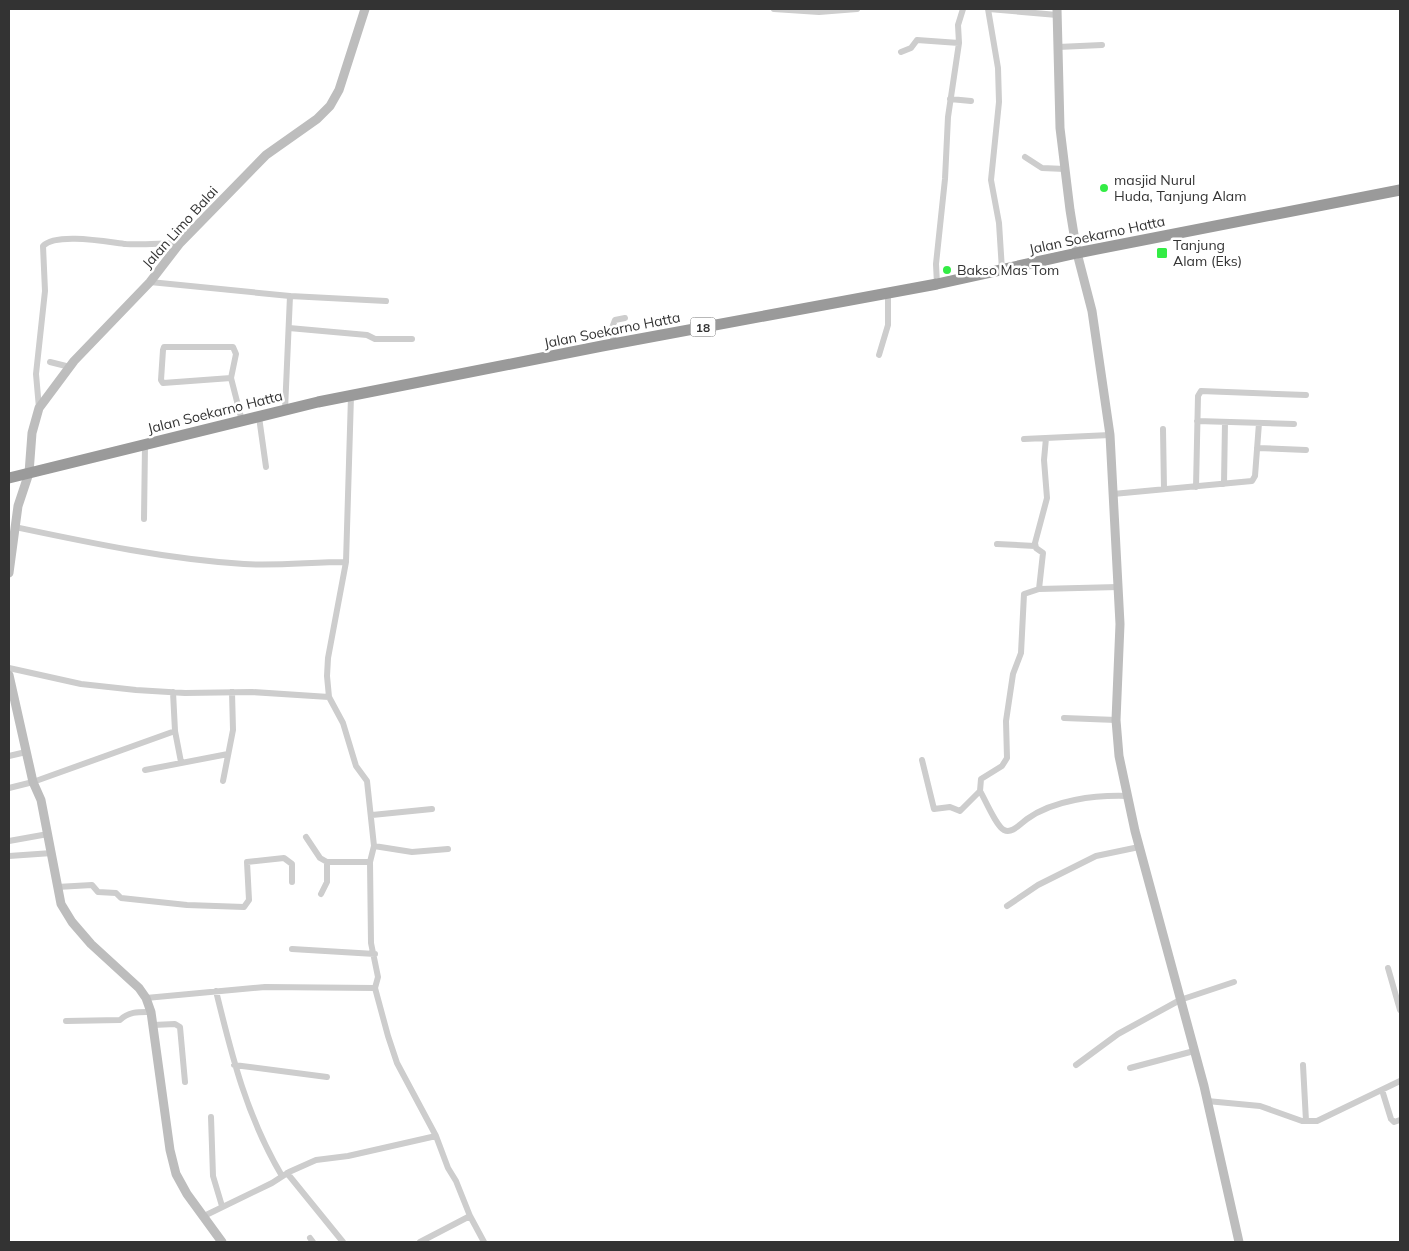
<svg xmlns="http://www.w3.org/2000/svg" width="1409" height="1251" viewBox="0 0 1409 1251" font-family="Mulish,sans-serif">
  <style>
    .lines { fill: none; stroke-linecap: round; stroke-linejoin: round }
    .street { stroke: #cdcdcd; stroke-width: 6 }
    .secondary { stroke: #bdbdbd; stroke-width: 9 }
    .highway { stroke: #9a9a9a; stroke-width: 11 }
    .poi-dot { fill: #33ec45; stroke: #fff; stroke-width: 2 }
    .labels { text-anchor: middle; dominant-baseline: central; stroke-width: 5; stroke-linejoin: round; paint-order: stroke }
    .shield { fill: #fff; stroke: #707070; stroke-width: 1 }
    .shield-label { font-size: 12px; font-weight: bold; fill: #333 }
    .poi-label { font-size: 14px; fill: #333; stroke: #fff; text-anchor: start }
    .street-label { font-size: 14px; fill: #333; stroke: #fff }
  </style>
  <rect width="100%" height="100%" fill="#fff"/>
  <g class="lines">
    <path class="street" d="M 774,9 L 819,12 L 857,9
      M 988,9 L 998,68 L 999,102 L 991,180 L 999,223 L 1002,270
      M 989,9 L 1057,15
      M 1058,47 L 1102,45
      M 901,52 L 911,48 L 917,40 L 959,43
      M 950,99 L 971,101
      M 1025,157 L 1042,168 L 1065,169
      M 150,282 L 290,296 L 285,410
      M 937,284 L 936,264 L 945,179 L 948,117 L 959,43 L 958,25 L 963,9
      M 290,296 L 386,301
      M 289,328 L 367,335 L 375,339 L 412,339
      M 614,344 L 612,328 L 615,320 L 625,318
      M 879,355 L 888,325 L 888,292
      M 50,362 L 70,367
      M 231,378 L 163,383 L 161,380 L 163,350 L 164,347 L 233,347 L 236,354 L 231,378 L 242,421
      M 351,396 L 346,562 L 328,658 L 327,676 L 329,697 L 343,723 L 356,766 L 367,781 L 374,846 L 370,862 L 371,943 L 378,977 L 375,988 L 388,1036 L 397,1063 L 436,1136 L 448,1168 L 456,1181 L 470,1216 L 484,1242
      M 39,408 L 36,374 L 45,291 L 43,246 C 56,232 108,242 126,244 C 143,245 162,243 180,243
      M 259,417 L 266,467
      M 1197,421 L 1294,424
      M 1163,429 L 1164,489
      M 1024,439 L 1110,435
      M 1257,448 L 1306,450
      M 1224,484 L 1225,422
      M 1196,487 L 1198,396 L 1201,391 L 1306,395
      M 1113,494 L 1252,481 L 1255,476 L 1259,423
      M 144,519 L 145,445
      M 15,527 C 91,543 166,559 244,564 C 278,566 312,562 346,562
      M 997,544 L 1035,546
      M 1118,587 L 1039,589 L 1024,594 L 1021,653 L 1013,674 L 1006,721 L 1007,758 L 1002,766 L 981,779 L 980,791 C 985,799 996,826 1004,830 C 1012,834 1020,824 1027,819 C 1053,800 1095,795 1127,796
      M 1039,589 L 1043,553 L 1036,548 L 1035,543 L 1047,498 L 1044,460 L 1046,438
      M 9,668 L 81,684 L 136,690 L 185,693 L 252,692 L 329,697
      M 173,692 L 175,731 L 181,762
      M 1064,718 L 1116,720
      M 9,756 L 26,752
      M 922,760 L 934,809 L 950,807 L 960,811 L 980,791
      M 145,770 L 228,754
      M 223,781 L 233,730 L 232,692
      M 9,788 L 33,782 L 175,731
      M 372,815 L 432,809
      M 306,837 L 320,858 L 327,862 L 370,862
      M 9,841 L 48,834
      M 374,846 L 412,852 L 448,849
      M 9,856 L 52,853
      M 57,887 L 92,885 L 98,892 L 116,893 L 121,898 L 187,905 L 244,907 L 249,900 L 247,862 L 284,858 L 292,864 L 292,882
      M 321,894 L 327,882 L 327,862
      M 1007,906 L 1038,885 L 1096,856 L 1139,847
      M 292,949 L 375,954
      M 1388,968 L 1400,1010
      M 216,991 C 232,1057 247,1117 282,1176
      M 146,998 L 265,987 L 375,988
      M 66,1021 L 120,1020 C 129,1011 140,1012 151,1012
      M 153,1025 L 175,1024 L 180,1027 L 185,1082
      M 234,1065 L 327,1077
      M 1076,1065 L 1118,1034 L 1180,1000 L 1234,982
      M 1303,1065 L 1306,1121
      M 1130,1068 L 1194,1051
      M 1382,1090 L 1391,1119 L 1394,1122 L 1400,1120
      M 1207,1101 L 1260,1106 L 1302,1121 L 1317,1121 L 1400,1081
      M 211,1117 L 213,1176 L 222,1206
      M 287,1173 L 343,1242
      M 204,1216 L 272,1183 L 289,1172 L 316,1160 L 348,1156 L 436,1136
      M 310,1238 L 313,1242
      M 420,1242 L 470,1216"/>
    <path class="secondary" d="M 1057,9 L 1060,128 L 1070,210 L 1077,253 L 1092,311 L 1110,435 L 1120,624 L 1116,720 L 1119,756 L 1135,831 L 1204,1086 L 1239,1242
      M 9,573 L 18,506 L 29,473 L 32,433 L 39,408 L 74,361 L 150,282 L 180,243 L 225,197 L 266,155 L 317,119 L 330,106 L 339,90 L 365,9
      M 9,675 L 33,782 L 41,800 L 61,904 L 72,922 L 91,944 L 139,988 L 146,998 L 151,1012 L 170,1150 L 176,1174 L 187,1194 L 222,1242"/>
    <path class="highway" d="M 9,478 L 318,402 L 602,346 L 937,284 L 1077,253 L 1400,190"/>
  </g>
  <g class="poi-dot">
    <circle cx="1104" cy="188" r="5"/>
    <rect x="1156" y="247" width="12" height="12" rx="2.5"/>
    <circle cx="947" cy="270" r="5"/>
  </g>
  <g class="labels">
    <rect class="shield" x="690.5" y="317.5" width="25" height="19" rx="4"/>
    <g class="shield-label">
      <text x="703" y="327">18</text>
    </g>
    <g class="poi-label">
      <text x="1114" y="180">masjid Nurul<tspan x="1114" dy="16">Huda, Tanjung Alam</tspan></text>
      <text x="1173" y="245">Tanjung<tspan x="1173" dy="16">Alam (Eks)</tspan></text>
      <text x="957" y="270">Bakso Mas Tom</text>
    </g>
    <g class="street-label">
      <text transform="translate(180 227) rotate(-48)">Jalan Limo Balai</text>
      <text transform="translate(1097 235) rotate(-12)">Jalan Soekarno Hatta</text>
      <text transform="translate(612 330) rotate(-11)">Jalan Soekarno Hatta</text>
      <text transform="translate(215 412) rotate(-14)">Jalan Soekarno Hatta</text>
    </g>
  </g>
  <rect width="1409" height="1251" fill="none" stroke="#333333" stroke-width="20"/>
</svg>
